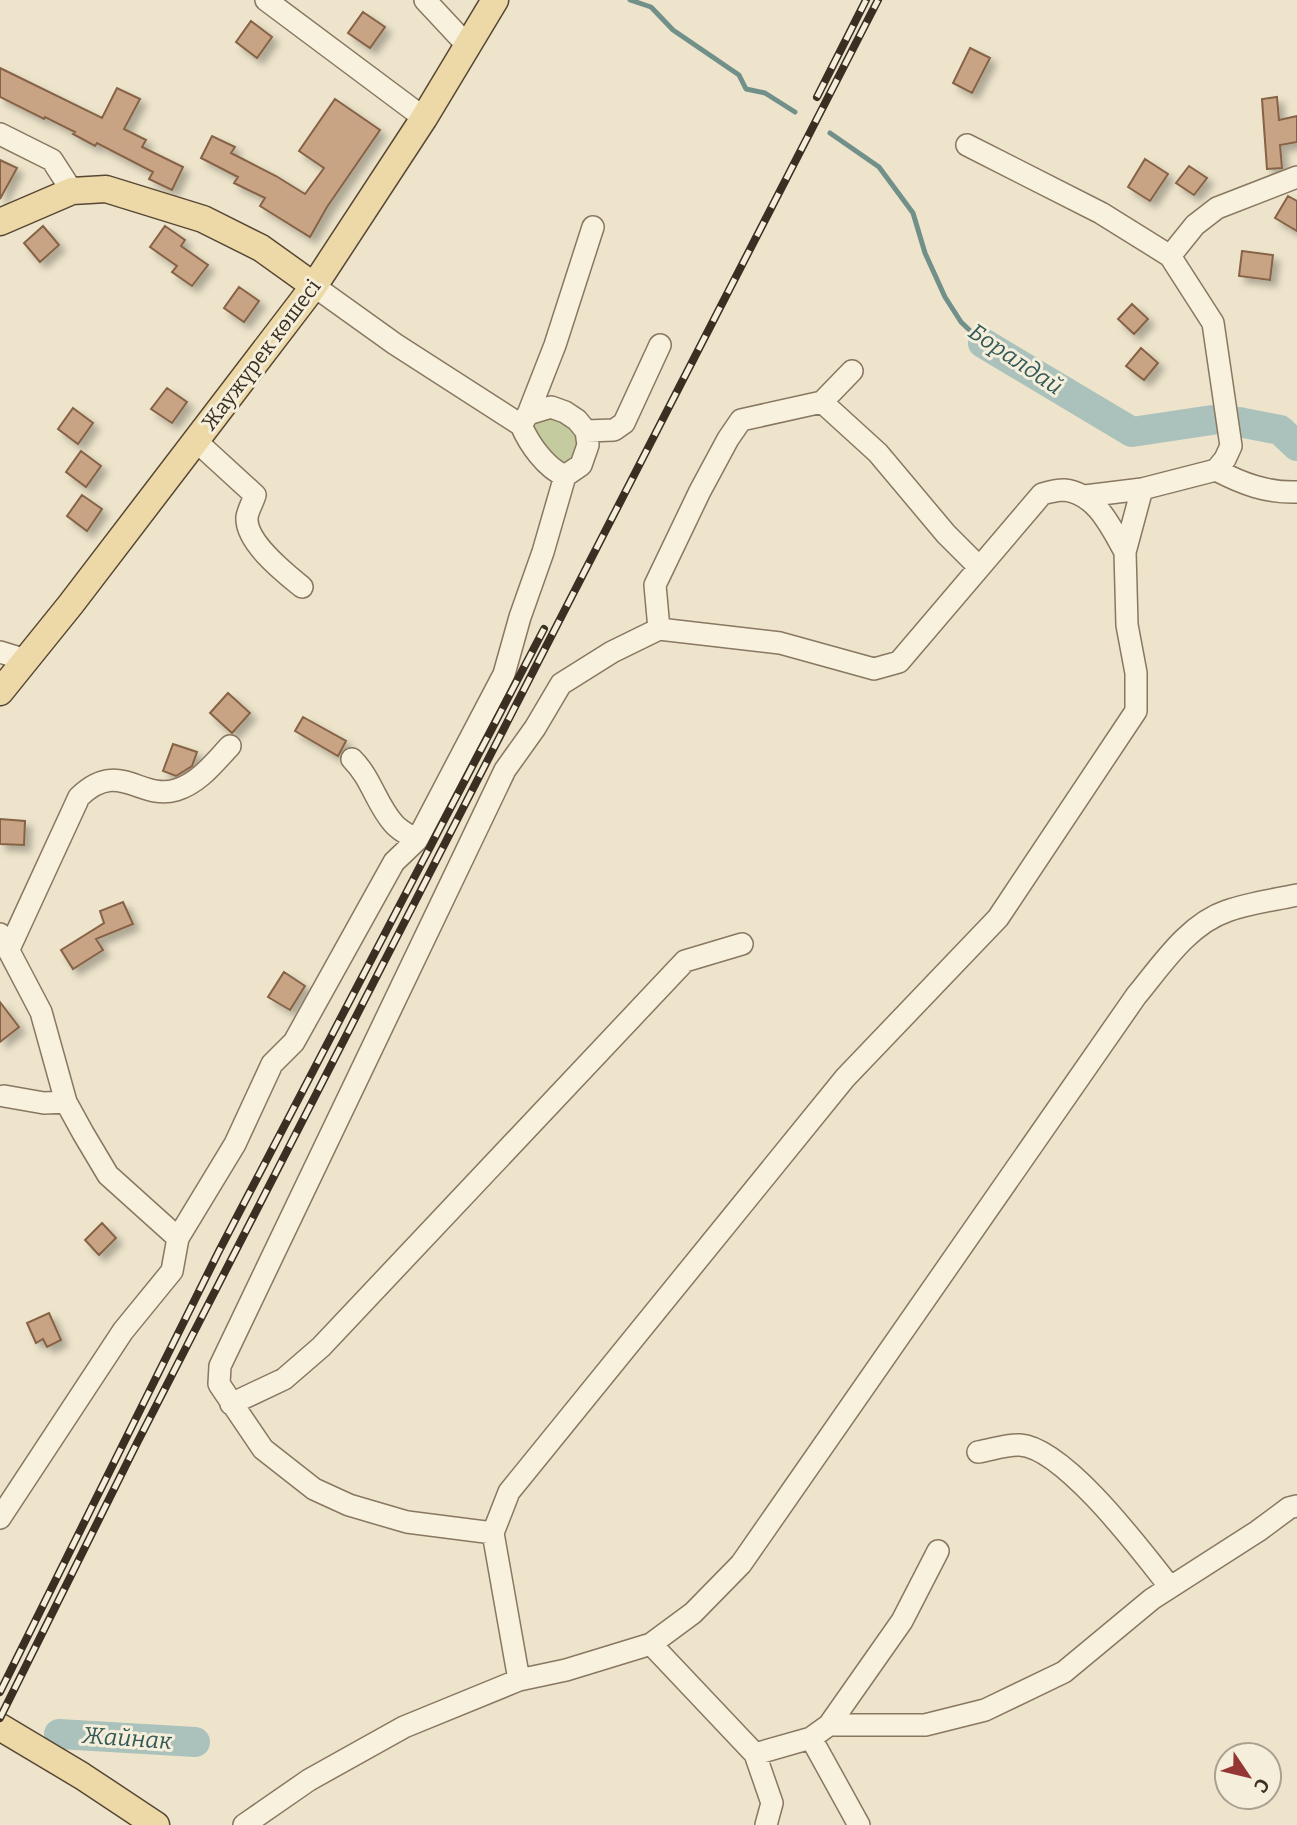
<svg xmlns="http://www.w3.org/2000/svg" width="1297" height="1825" viewBox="0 0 1297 1825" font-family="Bitter,serif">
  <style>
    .green { fill: #c4cb9f }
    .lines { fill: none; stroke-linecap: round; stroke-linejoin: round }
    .stream { stroke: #72908a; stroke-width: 5 }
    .river { stroke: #abc2bc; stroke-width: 30 }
    .building { fill: #c8a384; stroke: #866347; stroke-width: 2; filter: url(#shadow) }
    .minor-casing { stroke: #897760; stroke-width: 24 }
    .major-casing { stroke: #574634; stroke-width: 29 }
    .minor { stroke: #f7f1de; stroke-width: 21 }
    .major { stroke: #ecd9a7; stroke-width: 26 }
    .rail-casing { stroke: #3a2f22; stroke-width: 8 }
    .rail { stroke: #f4eeda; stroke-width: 5; stroke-dasharray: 16; stroke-linecap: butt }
    .labels { text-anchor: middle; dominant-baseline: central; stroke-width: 6; stroke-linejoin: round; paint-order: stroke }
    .street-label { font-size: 21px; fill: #3a2f22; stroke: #f4eeda }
    .water-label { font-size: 23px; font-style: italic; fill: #335958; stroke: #f4eeda }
  </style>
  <defs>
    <filter id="shadow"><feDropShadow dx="6" dy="6" stdDeviation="3.5" flood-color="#0004"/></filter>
  </defs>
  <rect width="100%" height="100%" fill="#ede4cb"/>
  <path class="green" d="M 551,418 L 563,421 L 584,442 L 567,467 L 557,466 L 532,434 L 534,422 Z"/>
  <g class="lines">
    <path class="stream" d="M 630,0 L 651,7 L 673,30 L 739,75 L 746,89 L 765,93 L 795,112
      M 830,133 L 879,167 L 913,213 L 925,253 L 945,297 L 961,322 L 983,343"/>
    <path class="river" d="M 983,343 L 1132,432 L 1212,420
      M 1239,422 L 1280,430 L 1297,446
      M 59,1734 L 195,1742"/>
  </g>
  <path class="building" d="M 363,12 L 385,27 L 370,48 L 348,33 Z
    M 251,21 L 272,37 L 257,58 L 236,42 Z
    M 970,48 L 990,58 L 972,93 L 953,83 Z
    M 0,68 L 102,118 L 117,88 L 140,99 L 124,129 L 146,140 L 142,147 L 183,167 L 172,190 L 149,179 L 153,172 L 97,143 L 95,146 L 73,134 L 75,132 L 45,117 L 44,119 L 0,97 Z
    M 1277,97 L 1279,120 L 1297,116 L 1297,142 L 1280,145 L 1282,168 L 1267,169 L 1262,99 Z
    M 335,99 L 380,130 L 327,207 L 310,237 L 260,206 L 265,198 L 234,183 L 238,177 L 201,158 L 212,136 L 235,147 L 231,153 L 276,176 L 305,194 L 324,168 L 299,151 Z
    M 1145,159 L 1168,174 L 1150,201 L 1128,187 Z
    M 0,160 L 17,168 L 0,199 Z
    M 1189,166 L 1207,178 L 1194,195 L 1176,183 Z
    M 1288,196 L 1297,201 L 1297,231 L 1275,218 Z
    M 43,226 L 59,245 L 40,262 L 24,243 Z
    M 165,226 L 185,240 L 181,246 L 208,265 L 192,286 L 172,272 L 177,266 L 150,247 Z
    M 1242,251 L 1273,255 L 1270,280 L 1239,276 Z
    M 239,287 L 259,301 L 244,322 L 224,308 Z
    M 1132,304 L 1148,319 L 1134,334 L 1118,319 Z
    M 1141,348 L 1158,363 L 1144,380 L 1126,366 Z
    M 167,388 L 187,402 L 172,423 L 151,409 Z
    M 73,408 L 93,423 L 78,444 L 58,429 Z
    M 81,451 L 101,466 L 86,487 L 66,472 Z
    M 82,495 L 102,509 L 87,531 L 67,516 Z
    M 228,693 L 250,713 L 232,733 L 210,713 Z
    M 303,717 L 346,741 L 338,756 L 295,731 Z
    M 173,744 L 197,752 L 192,766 L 176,776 L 163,771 Z
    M 0,819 L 25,821 L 24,845 L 0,844 Z
    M 123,902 L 133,924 L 96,939 L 103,950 L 73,969 L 61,950 L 104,923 L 100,911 Z
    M 284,972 L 305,986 L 290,1010 L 268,997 Z
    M 0,1002 L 19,1027 L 0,1042 Z
    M 102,1223 L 116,1238 L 99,1255 L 85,1240 Z
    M 49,1313 L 61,1340 L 47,1347 L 43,1339 L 36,1343 L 27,1323 Z"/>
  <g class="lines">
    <g class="minor-casing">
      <path id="minor" d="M 266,0 L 424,118
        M 425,0 L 467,45
        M 0,134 L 52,160 L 72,191
        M 1170,256 L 1195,225 L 1217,208 L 1297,177
        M 314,286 L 395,344 L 521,425
        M 822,402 L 878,453 L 946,534 L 979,567
        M 528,414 L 555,345 L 593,227
        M 586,431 L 614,430 L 624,423 L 660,345
        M 196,441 L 255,495 C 253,502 248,510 247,517 C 245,542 285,573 302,587
        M 1216,470 C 1243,484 1267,493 1297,492
        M 1085,496 L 1142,489
        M 659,629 L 655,585 L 700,491 L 728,439 L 741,420 L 822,402 L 852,371
        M 0,652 L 26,660
        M 352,759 C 372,779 376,804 394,824 C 400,831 409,835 417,840
        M 0,934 L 41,1012 L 66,1102 L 83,1133 L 108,1175 L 178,1238
        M 9,949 L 79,797 C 119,758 140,801 176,790 C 199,783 214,763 230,746
        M 4,1096 L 44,1103 L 66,1102
        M 231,1404 L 284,1379 L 321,1347 L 685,961 L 742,944
        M 978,1452 C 991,1450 1007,1444 1020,1445 C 1065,1448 1143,1553 1170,1587
        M 0,1518 L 123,1331 L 172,1271 L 178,1238 L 235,1144 L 272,1064 L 294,1042 L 394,862 L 417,840 L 504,674 L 520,617 L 543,552 L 565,476 L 581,465 L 588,445 L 586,431 L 577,420 L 565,412 L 551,407 L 528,414 L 521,425 C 529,444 546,468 565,476
        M 493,1533 L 407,1522 L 349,1505 L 314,1489 L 263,1449 L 219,1384 L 220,1366 L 505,770 L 535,728 L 561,684 L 612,652 L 659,629 L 780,643 L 874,669 L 899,662 L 1042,494 C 1049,492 1057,490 1064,490 C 1096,493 1111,527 1125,552
        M 651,1644 L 755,1754 L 772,1803 L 766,1825
        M 519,1680 L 493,1533 L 509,1492 L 845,1078 L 998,918 L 1136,711 L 1136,673 L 1127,625 L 1125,552 L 1142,489 L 1216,470 L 1225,459 L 1231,446 L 1213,323 L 1170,256 L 1101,213 L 967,145
        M 829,1725 L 925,1725 L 985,1710 L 1064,1672 L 1152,1599 L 1258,1531 L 1289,1508 L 1297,1506
        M 811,1738 L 859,1825
        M 755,1754 L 811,1738 L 829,1725 L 902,1621 L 938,1551
        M 244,1825 L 309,1780 L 404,1727 L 519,1680 L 566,1670 L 651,1644 L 693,1613 L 741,1564 L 1136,996 C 1161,966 1188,924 1227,911 C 1249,903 1274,900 1297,895"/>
    </g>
    <g class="major-casing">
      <path id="major" d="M 0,222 L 72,191 L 106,189 L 203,219 L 261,248 L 314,286
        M 0,692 L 71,604 L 314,286 L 424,118 L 495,0
        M 0,1727 L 82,1776 L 156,1825"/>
    </g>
    <use href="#minor" class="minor"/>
    <use href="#major" class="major"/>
    <g class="rail-casing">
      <path id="rail" d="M 817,97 L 866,0
        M 0,1692 L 219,1251 L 544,629
        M 0,1718 L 137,1443 L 878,0"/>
    </g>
    <use href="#rail" class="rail"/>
  </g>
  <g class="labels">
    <g class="street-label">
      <text transform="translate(261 355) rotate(-53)">Жаужүрек көшесі</text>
    </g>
    <g class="water-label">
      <text transform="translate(1016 359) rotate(34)">Боралдай</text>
      <text transform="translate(127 1738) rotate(4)">Жайнак</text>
    </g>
  </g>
  <g transform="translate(1248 1776) rotate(125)"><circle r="33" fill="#f4eeda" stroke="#aaa290" stroke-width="2"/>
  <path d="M0-5L12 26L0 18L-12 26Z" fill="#943734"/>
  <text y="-10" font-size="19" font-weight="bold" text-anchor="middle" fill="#3a2f22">С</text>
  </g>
</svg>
